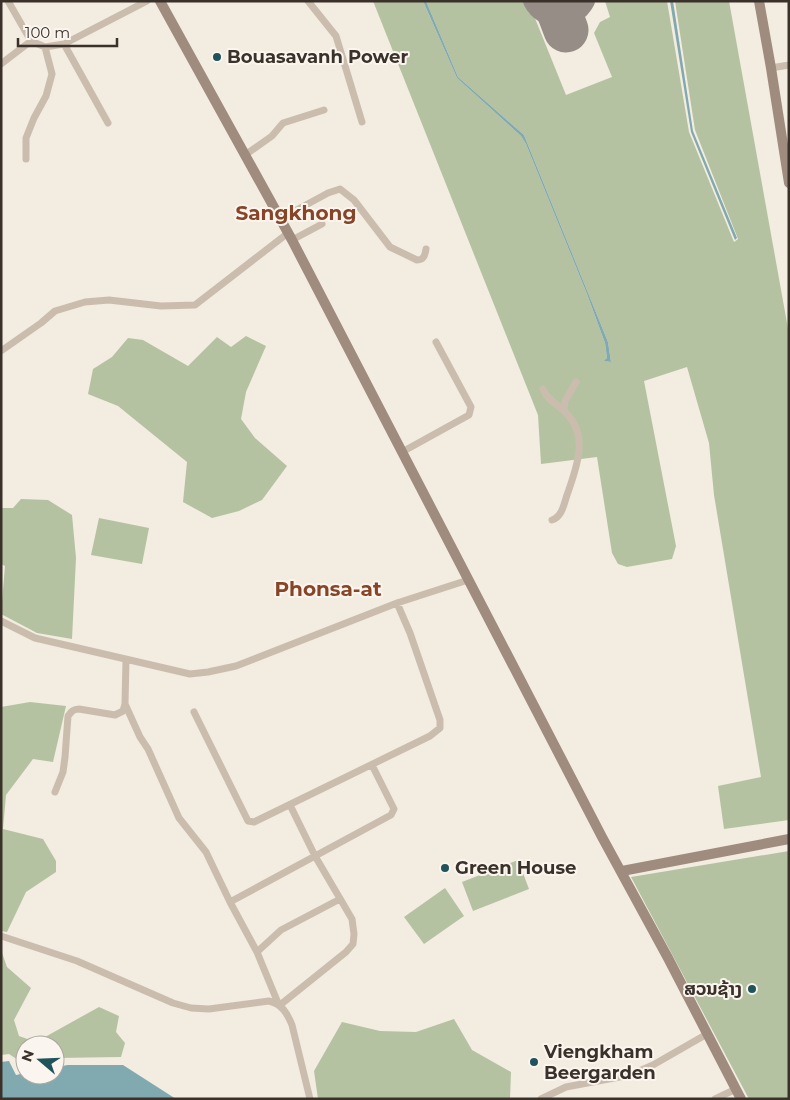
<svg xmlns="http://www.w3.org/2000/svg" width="790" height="1100" viewBox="0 0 790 1100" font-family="Montserrat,'Noto Sans Lao',sans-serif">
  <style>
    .green { fill: #b5c2a1 }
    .water { fill: #80aab0 }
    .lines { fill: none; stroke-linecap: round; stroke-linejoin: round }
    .taxiway { stroke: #968e86; stroke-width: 18 }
    .runway { stroke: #968e86; stroke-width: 45 }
    .street { stroke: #cbbdad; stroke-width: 7 }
    .secondary { stroke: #9f8c7e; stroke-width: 10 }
    .poi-dot { fill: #21535b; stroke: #faf5ee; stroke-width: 2 }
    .labels { text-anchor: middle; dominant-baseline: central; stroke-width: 4; stroke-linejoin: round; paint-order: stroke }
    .poi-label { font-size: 18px; font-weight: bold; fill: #3a312b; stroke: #faf5ee; text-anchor: start }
    .quarter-label { font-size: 20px; font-weight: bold; fill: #874426; stroke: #faf5ee }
  </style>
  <rect width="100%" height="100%" fill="#f3ece1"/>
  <path class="green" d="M 373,1 L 423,1 L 457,78 L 521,136 L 526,144 L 587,294 L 605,343 L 607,358 L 605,361 L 611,362 L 608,342 L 524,135 L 458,77 L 426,1 L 528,1 L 566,95 L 612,77 L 594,33 L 600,22 L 610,17 L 605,1 L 667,1 L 689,132 L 734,242 L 738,239 L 695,130 L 675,1 L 729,1 L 789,334 L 789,820 L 724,829 L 718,786 L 761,777 L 714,495 L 709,443 L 687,367 L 644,381 L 676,546 L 672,559 L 627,567 L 618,564 L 612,553 L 597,457 L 541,464 L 538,415 Z
    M 246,336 L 266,346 L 246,392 L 241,419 L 255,438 L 287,466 L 262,500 L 239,511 L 212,518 L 183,502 L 187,462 L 118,406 L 88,394 L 93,369 L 112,357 L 128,338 L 143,340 L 188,366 L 217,337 L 231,347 Z
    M 21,499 L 48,500 L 72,515 L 76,558 L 72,639 L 37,633 L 1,614 L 5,566 L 1,564 L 1,508 L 13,508 Z
    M 99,518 L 149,528 L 142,564 L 91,555 Z
    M 30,702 L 66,706 L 53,762 L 33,759 L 6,795 L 3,829 L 43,839 L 56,861 L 56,872 L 26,892 L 7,932 L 1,931 L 1,707 Z
    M 789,851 L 789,1099 L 749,1099 L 631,877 Z
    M 518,860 L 529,889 L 473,911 L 462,882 Z
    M 445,888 L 464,916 L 424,944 L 404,917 Z
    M 1,950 L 7,967 L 31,988 L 14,1020 L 19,1036 L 36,1042 L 99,1007 L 119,1016 L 116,1032 L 125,1043 L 121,1057 L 55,1058 L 55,1045 L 25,1045 L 25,1062 L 21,1062 L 9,1054 L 1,1055 Z
    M 454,1019 L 472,1050 L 511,1072 L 510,1099 L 318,1099 L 314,1071 L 342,1022 L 380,1031 L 416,1032 Z"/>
  <path class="water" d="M 423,1 L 426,1 L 458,77 L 524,135 L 608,342 L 611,362 L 604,361 L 607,358 L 605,343 L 587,294 L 526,144 L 521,136 L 457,78 Z
    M 670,1 L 673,1 L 693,131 L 737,238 L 735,240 L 691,132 Z
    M 9,1061 L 16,1075 L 25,1073 L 25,1075 L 55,1075 L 55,1067 L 68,1065 L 123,1065 L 176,1099 L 1,1099 L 1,1062 Z"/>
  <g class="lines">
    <path class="taxiway" d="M 532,1 C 544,24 574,24 586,1"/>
    <path class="runway" d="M 555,1 L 566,30"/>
    <path class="street" d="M 8,1 L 31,41 L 45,47 L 64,44 L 147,1
      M 308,1 L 336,36 L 362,122
      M 64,44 L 108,123
      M 1,64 L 31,41
      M 771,68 L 789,65
      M 245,155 L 272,136 L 283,123 L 324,110
      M 26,159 L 26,138 L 34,118 L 46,96 L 52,74 L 45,47
      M 280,219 L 328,193 L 340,189 L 354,200 L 390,247 L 417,260 C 424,260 425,255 426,249
      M 292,240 L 322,224
      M 1,351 L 41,323 L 55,311 L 85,302 L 109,300 L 161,306 L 195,305 L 288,233
      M 543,389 C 546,399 557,404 564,411 C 590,435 577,466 567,495 C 564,504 562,517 552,520
      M 564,411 L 565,401 L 576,382
      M 402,452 L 469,415 L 471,407 L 436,342
      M 1,621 L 35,638 L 190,674 L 208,672 L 236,666 L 397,603 L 468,580
      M 126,659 L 125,704 L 140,737 L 148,749 L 179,818 L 206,852 L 230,902 L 257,952 L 278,1003
      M 194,712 L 248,821 L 254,822 L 430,736 L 440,728 L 440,720 L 410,633 L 397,603
      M 55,792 L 63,772 L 65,757 L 68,716 C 71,712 73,709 79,709 L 115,715 L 123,711 L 125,704
      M 230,902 L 391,815 L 394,809 L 372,765
      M 1,936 L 77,961 L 173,1003 L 191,1008 L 209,1009 L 269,1001 C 282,1004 287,1013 292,1025 L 310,1099
      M 257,952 L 281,930 L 340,899
      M 280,1005 L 346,952 L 353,944 L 354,934 L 352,919 L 315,856 L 290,805
      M 541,1099 L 566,1087 L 630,1075 L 653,1065 L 707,1034
      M 715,1099 L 736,1089"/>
    <path class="secondary" d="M 160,1 L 292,240 L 602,837 L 668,958 L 741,1099
      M 759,1 L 771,68 L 789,183
      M 622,871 L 789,839"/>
  </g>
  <g class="poi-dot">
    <circle cx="217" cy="57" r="5"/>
    <circle cx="445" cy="868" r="5"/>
    <circle cx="752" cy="989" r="5"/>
    <circle cx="534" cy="1062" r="5"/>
  </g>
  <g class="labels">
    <g class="poi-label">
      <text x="227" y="57">Bouasavanh Power</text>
      <text x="455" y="868">Green House</text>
      <text x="742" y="989" text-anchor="end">ສວນຊ້າງ</text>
      <text x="544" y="1052">Viengkham<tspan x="544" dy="21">Beergarden</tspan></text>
    </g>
    <g class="quarter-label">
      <text x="296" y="213">Sangkhong</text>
      <text x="328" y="589">Phonsa-at</text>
    </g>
  </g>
  <rect width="790" height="1100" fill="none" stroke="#3a312b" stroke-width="5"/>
  <g transform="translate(40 1060) rotate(289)"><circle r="24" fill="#faf5ee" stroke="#ada7a0"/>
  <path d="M0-4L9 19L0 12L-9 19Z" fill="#21535b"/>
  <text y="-8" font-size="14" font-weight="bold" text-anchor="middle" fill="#3a312b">N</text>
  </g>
  <path d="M18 38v8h99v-8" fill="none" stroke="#3a312b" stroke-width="2.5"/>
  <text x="25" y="38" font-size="15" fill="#3a312b" stroke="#faf5ee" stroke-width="4" paint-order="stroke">100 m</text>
</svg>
